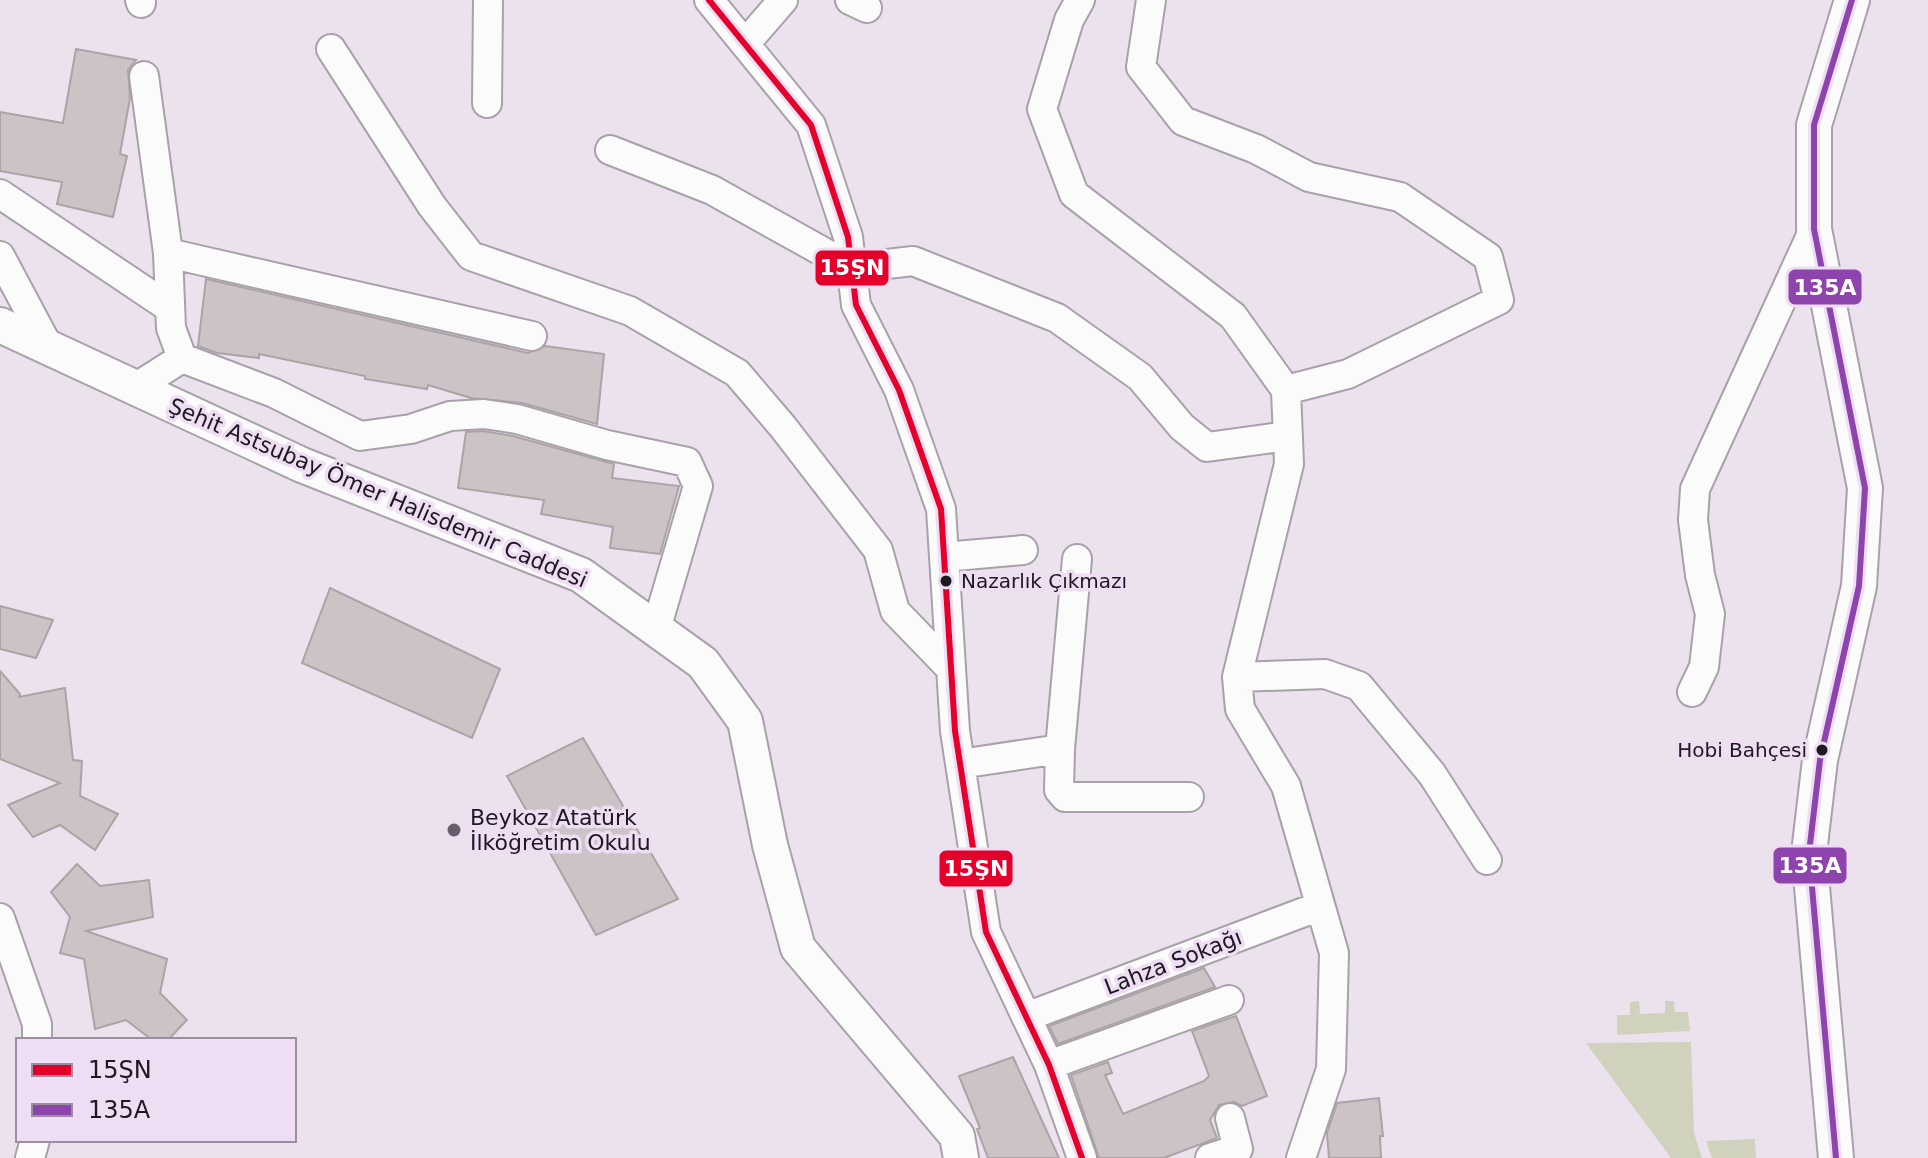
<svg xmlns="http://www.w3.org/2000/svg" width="1928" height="1158" viewBox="0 0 1928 1158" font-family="'DejaVu Sans',sans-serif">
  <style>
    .green { fill: #d1d2bd }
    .building { fill: #cbc3c5; stroke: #aba3a5; stroke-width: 2 }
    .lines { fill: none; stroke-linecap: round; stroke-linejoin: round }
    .minor-casing { stroke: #a8a1aa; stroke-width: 32 }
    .tertiary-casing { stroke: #a8a1aa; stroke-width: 38 }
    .minor { stroke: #fcfbfc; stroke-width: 28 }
    .tertiary { stroke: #fcfbfc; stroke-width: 34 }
    .bus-1-casing { stroke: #eeddf3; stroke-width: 12 }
    .bus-2-casing { stroke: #eeddf3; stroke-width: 12 }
    .bus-1 { stroke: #e4002b; stroke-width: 6 }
    .bus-2 { stroke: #8e44ad; stroke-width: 6 }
    .bus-dot { fill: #1e1820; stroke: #eeddf3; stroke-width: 3 }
    .poi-dot { fill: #665f68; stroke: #eeddf3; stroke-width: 3 }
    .labels { text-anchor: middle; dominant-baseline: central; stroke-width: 7; stroke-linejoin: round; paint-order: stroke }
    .bus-label { font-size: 20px; fill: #1e1820; stroke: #eeddf3; text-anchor: start }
    .street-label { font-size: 22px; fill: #1e1820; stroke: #eeddf3 }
    .poi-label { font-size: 22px; fill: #1e1820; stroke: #eeddf3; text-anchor: start }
    .line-badge { stroke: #eeddf3; stroke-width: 3 }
    .badge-label { font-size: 22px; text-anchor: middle; font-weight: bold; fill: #fff }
  </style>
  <rect width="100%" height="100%" fill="#ebe2ee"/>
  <path class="green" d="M 1639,1001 L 1640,1014 L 1665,1013 L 1665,1001 L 1674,1001 L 1675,1012 L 1688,1012 L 1690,1031 L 1617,1035 L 1617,1015 L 1630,1015 L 1630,1002 Z
    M 1691,1042 L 1694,1133 L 1702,1158 L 1671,1158 L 1586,1043 Z
    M 1755,1139 L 1756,1158 L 1712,1158 L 1706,1141 Z"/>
  <path class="building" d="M 76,49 L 136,60 L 128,70 L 130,98 L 120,154 L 127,156 L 113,217 L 57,204 L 62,182 L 0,171 L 0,112 L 63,123 Z
    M 206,279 L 528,353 L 545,346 L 604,354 L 597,424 L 522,403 L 471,398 L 428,385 L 427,389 L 365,379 L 365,376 L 259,354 L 259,358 L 217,353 L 198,346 Z
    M 483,431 L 513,436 L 614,464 L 612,478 L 679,486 L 660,554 L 610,548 L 613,527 L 541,514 L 544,500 L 458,488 L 466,432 Z
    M 330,588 L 500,669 L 472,738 L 302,663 Z
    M 0,606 L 53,620 L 36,658 L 0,649 Z
    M 0,671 L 20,694 L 19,697 L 65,688 L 73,760 L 82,761 L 80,796 L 118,814 L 95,850 L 60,825 L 33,837 L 8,805 L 60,783 L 0,759 Z
    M 583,738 L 678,899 L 596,935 L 507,776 Z
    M 77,864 L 100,886 L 149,880 L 153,917 L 86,931 L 167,959 L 160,993 L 187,1020 L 168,1040 L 152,1040 L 126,1020 L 95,1029 L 84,959 L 60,953 L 70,917 L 51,892 Z
    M 1204,968 L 1215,987 L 1058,1044 L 1049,1026 Z
    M 1236,1016 L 1267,1096 L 1242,1106 L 1234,1102 L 1219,1105 L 1210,1120 L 1217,1138 L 1164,1158 L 1099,1158 L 1071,1075 L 1108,1062 L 1112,1073 L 1105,1075 L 1123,1114 L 1204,1081 L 1209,1076 L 1192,1031 Z
    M 1013,1057 L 1059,1158 L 988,1158 L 977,1129 L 980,1128 L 959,1076 Z
    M 1379,1098 L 1383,1136 L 1380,1136 L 1381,1158 L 1329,1158 L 1327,1133 L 1337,1103 Z"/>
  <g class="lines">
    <g class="minor-casing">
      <path id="minor" d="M 140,0 L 141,3
        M 709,0 L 811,125 L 848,237 L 856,305 L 899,390 L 941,509 L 955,731 L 986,932 L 1049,1065 L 1082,1158
        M 850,0 L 867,8
        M 1080,0 L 1069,20 L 1042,109 L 1074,194 L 1233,316 L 1286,390 L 1289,464 L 1237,677 L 1240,709 L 1286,786 L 1334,953 L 1331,1069 L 1301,1158
        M 1151,0 L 1141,67 L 1183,121 L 1256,149 L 1309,177 L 1400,197 L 1488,257 L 1499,300 L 1348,374 L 1286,390
        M 745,44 L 783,0
        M 331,49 L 432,206 L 471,256 L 630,311 L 737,373 L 783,427 L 878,550 L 895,611 L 951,669
        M 487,103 L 488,0
        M 610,150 L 712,190 L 852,268 L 913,261 L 1057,318 L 1140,377 L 1182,427 L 1207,447 L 1288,436
        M 0,194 L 170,308
        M 168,253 L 532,336
        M 0,256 L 49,348
        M 182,358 L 274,393 L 360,436 L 411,429 L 450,416 L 484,414 L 517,419 L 607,445 L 687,462 L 698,486 L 656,629
        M 135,388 L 182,358 L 171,328 L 168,253 L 144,76
        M 944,557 L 1023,550
        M 1237,677 L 1325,674 L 1359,686 L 1432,774 L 1487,860
        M 1692,692 L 1704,667 L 1710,614 L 1700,575 L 1693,520 L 1695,489 L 1814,229
        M 1060,749 L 1059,790 L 1065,797 L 1189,797
        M 960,764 L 1060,749 L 1077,559
        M 0,918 L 37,1024 L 37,1040
        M 1026,1017 L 1320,906
        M 1049,1065 L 1229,1000
        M 30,1158 L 35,1140
        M 1210,1158 L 1238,1149 L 1230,1118"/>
    </g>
    <g class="tertiary-casing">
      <path id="tertiary" d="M 0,325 L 302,465 L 581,575 L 703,663 L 745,721 L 770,845 L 798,948 L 957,1136 L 961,1158
        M 1836,1158 L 1809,853 L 1820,760 L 1859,586 L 1865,488 L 1814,229 L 1814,125 L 1852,0"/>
    </g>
    <use href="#minor" class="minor"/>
    <use href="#tertiary" class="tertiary"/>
    <g class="bus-1-casing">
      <path id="bus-1" d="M 709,0 L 811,125 L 848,237 L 856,305 L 899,390 L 941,509 L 955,731 L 986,932 L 1049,1065 L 1082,1158"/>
    </g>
    <g class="bus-2-casing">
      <path id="bus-2" d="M 1836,1158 L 1809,853 L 1820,760 L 1859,586 L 1865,488 L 1814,229 L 1814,125 L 1852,0"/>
    </g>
    <use href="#bus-1" class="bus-1"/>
    <use href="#bus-2" class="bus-2"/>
  </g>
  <g class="bus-dot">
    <circle cx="946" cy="581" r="7"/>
    <circle cx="1822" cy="750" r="7"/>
  </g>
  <circle class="poi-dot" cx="454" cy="830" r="8"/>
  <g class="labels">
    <g class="bus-label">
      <text x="961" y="581">Nazarlık Çıkmazı</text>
      <text x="1807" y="750" text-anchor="end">Hobi Bahçesi</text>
    </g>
    <g class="street-label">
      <text transform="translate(378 493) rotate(23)">Şehit Astsubay Ömer Halisdemir Caddesi</text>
      <text transform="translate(1173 962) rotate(-21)">Lahza Sokağı</text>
    </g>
    <g class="poi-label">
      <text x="470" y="817">Beykoz Atatürk<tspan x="470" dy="25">İlköğretim Okulu</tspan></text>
    </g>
  </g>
  <g class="line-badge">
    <rect x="814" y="249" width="76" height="38" rx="8" fill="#e4002b"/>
    <rect x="1787" y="268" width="76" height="38" rx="8" fill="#8e44ad"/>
    <rect x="1772" y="846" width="76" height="39" rx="8" fill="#8e44ad"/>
    <rect x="938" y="849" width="76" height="39" rx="8" fill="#e4002b"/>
  </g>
  <g class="badge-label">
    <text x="852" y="275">15ŞN</text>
    <text x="1825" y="295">135A</text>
    <text x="1810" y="873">135A</text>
    <text x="976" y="876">15ŞN</text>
  </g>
  <rect x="16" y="1038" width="280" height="104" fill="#eeddf3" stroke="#9b8e9f" stroke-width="2"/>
  <rect x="32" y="1064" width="40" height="12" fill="#e4002b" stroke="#9b8e9f" stroke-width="2"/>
  <text x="88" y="1078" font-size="24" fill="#1e1820">15ŞN</text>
  <rect x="32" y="1104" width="40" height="12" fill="#8e44ad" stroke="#9b8e9f" stroke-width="2"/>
  <text x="88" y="1118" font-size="24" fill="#1e1820">135A</text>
</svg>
